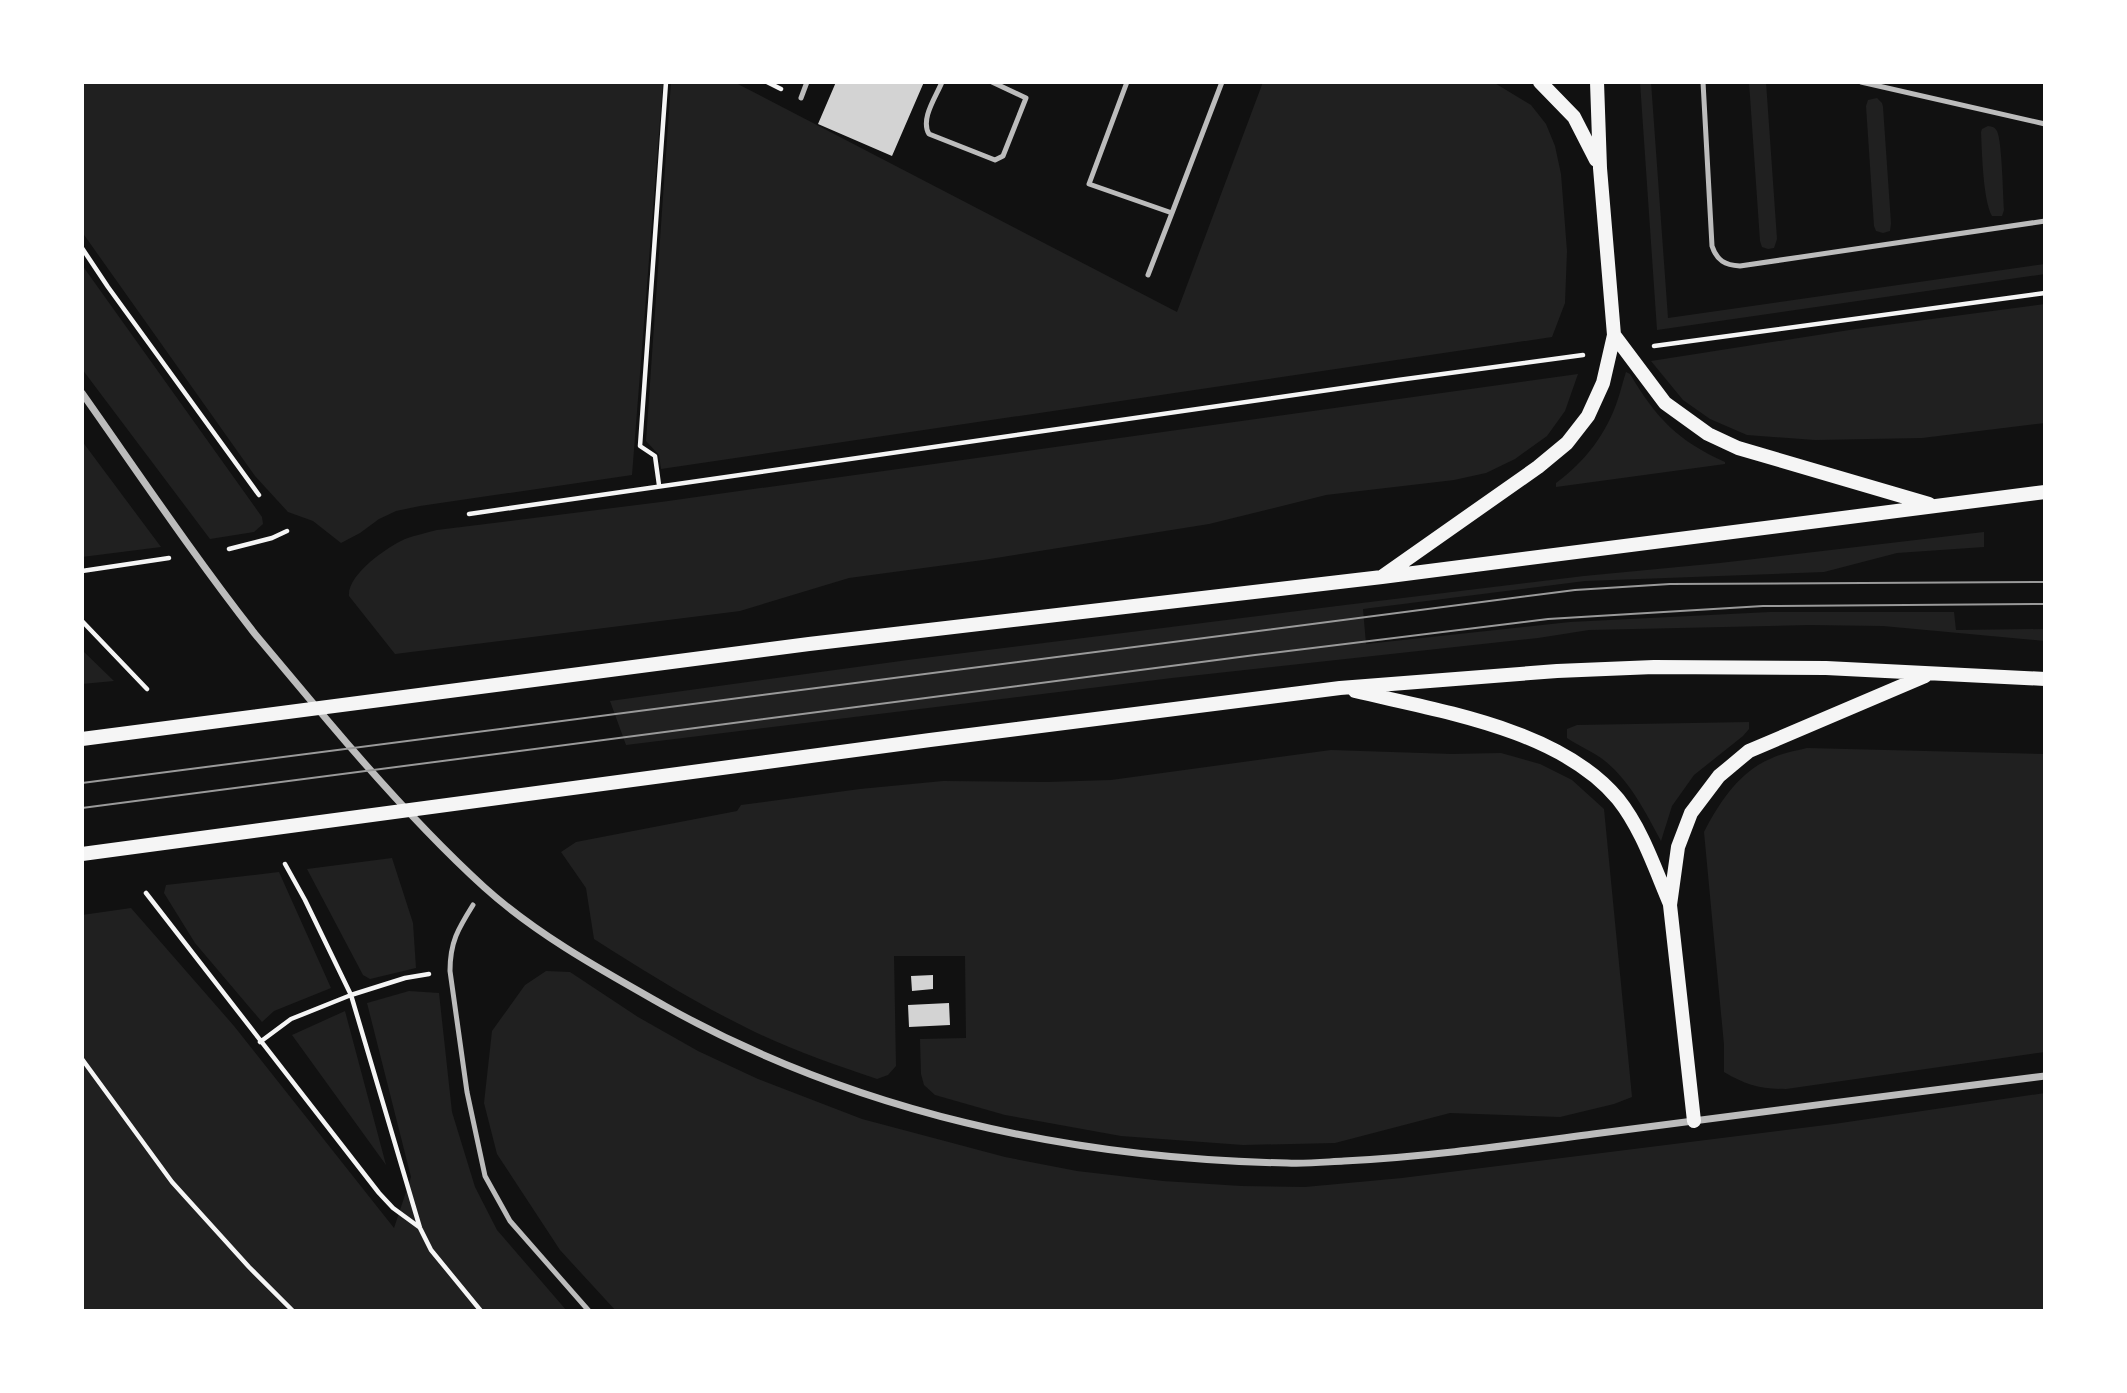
<svg xmlns="http://www.w3.org/2000/svg" width="2127" height="1393" viewBox="0 0 2127 1393" font-family="Commissioner,sans-serif">
  <style>
    .green { fill: #202020 }
    .building { fill: #d3d3d3 }
    .lines { fill: none; stroke-linecap: round; stroke-linejoin: round }
    .path { stroke: #f5f5f5; stroke-width: 4.5 }
    .service { stroke: #bcbcbc; stroke-width: 5 }
    .minor { stroke: #bcbcbc; stroke-width: 7 }
    .secondary { stroke: #f5f5f5; stroke-width: 14 }
    .tram { stroke: #9a9a9a; stroke-width: 2 }
  </style>
  <rect width="100%" height="100%" fill="#111"/>
  <path class="green" d="M 82,82 L 663,82 L 632,475 L 420,506 L 396,511 L 379,519 L 360,533 L 341,543 L 313,521 L 288,512 L 255,476 L 82,232 Z
    M 671,82 L 734,82 L 1177,312 L 1263,82 L 1493,82 L 1531,105 L 1546,124 L 1555,146 L 1561,174 L 1567,251 L 1565,303 L 1552,337 L 661,469 L 659,455 L 646,441 Z
    M 1640,82 L 1651,82 L 1668,318 L 2045,264 L 2045,274 L 1657,330 Z
    M 1749,82 L 1766,82 L 1777,239 L 1774,248 L 1768,249 L 1762,247 L 1760,241 Z
    M 1877,98 L 1882,103 L 1883,107 L 1891,223 L 1890,231 L 1883,233 L 1876,231 L 1874,226 L 1866,106 L 1868,100 Z
    M 1988,126 C 1992,127 1994,126 1997,131 C 2002,141 2003,196 2004,210 L 2002,216 L 1992,216 C 1983,200 1982,152 1981,132 L 1982,129 Z
    M 82,265 L 262,517 L 263,524 L 254,532 L 210,539 L 82,369 Z
    M 2045,304 L 2045,423 L 1922,438 L 1815,440 L 1747,435 L 1710,419 L 1683,400 L 1651,361 L 1856,329 Z
    M 1626,372 L 1630,374 C 1656,418 1678,441 1725,462 L 1725,464 L 1556,487 L 1556,483 C 1585,462 1607,433 1618,399 C 1621,390 1623,381 1626,372 Z
    M 1578,374 L 1565,411 L 1547,436 L 1515,459 L 1486,473 L 1454,480 L 1326,495 L 1209,524 L 983,560 L 849,578 L 740,611 L 395,654 L 349,596 C 347,575 387,547 405,539 C 416,535 426,533 437,530 L 661,502 Z
    M 82,441 L 161,547 L 82,557 Z
    M 1984,532 L 1984,547 L 1897,553 L 1824,572 L 1585,581 L 1363,609 L 1366,644 L 1570,622 L 1770,612 L 1954,612 L 1956,630 L 2045,629 L 2045,641 L 1883,626 L 1809,625 L 1589,630 L 1538,638 L 1172,678 L 626,745 L 610,701 L 908,660 L 1337,606 L 1584,576 L 1720,563 Z
    M 82,650 L 114,681 L 82,684 Z
    M 1749,722 L 1749,729 L 1743,736 L 1694,775 L 1672,806 L 1661,841 C 1646,813 1630,781 1605,761 C 1594,752 1579,746 1567,738 L 1567,729 L 1577,725 Z
    M 1807,748 L 2045,754 L 2045,1052 L 1786,1089 C 1760,1089 1746,1085 1724,1072 L 1724,1045 L 1704,832 C 1719,803 1739,772 1770,759 C 1781,753 1795,751 1807,748 Z
    M 1331,750 L 1452,754 L 1501,753 L 1540,764 L 1572,780 L 1604,809 L 1632,1097 L 1614,1104 L 1560,1117 L 1450,1113 L 1335,1143 L 1243,1145 L 1121,1136 L 1005,1115 L 935,1095 L 924,1085 L 921,1074 L 920,1039 L 966,1038 L 965,956 L 894,956 L 896,1066 L 888,1075 L 877,1079 C 833,1064 789,1049 747,1028 C 694,1002 644,971 594,939 L 586,888 L 561,852 L 576,842 L 737,811 L 741,805 L 860,789 L 943,781 L 1047,782 L 1111,780 Z
    M 392,858 L 413,923 L 416,968 L 370,979 L 363,975 L 307,869 Z
    M 279,872 L 331,988 L 274,1011 L 262,1022 L 195,943 L 164,893 L 166,885 Z
    M 131,908 L 234,1026 L 394,1228 L 411,1177 L 367,1003 L 409,991 L 439,993 L 452,1112 L 475,1187 L 497,1230 L 567,1311 L 82,1311 L 82,915 Z
    M 546,971 L 570,972 L 638,1017 L 698,1051 L 758,1079 L 862,1119 L 1005,1157 L 1077,1171 L 1163,1181 L 1241,1186 L 1305,1187 L 1402,1178 L 1834,1124 L 2045,1093 L 2045,1311 L 616,1311 L 560,1250 L 497,1154 L 484,1103 L 492,1031 L 525,985 Z
    M 345,1011 L 386,1165 L 292,1035 Z"/>
  <path class="building" d="M 836,82 L 924,82 L 892,156 L 818,124 Z
    M 933,975 L 933,989 L 912,991 L 911,976 Z
    M 949,1003 L 950,1025 L 909,1027 L 908,1005 Z"/>
  <g class="lines">
    <path class="path" d="M 767,82 L 781,89
      M 82,248 L 108,287 L 259,495
      M 1654,346 L 2045,293
      M 659,485 L 655,456 L 640,446 L 666,82
      M 469,514 L 1398,380 L 1583,355
      M 229,549 L 272,538 L 287,531
      M 82,571 L 169,558
      M 82,621 L 147,689
      M 285,864 L 305,900 L 351,995 L 420,1228 L 431,1250 L 481,1311
      M 146,893 L 379,1193 L 393,1208 L 419,1227
      M 260,1042 L 291,1019 L 351,995 L 405,978 L 429,974
      M 82,1059 L 172,1182 L 249,1267 L 293,1311"/>
    <path class="service" d="M 942,82 C 936,97 920,119 929,134 L 995,160 L 1003,156 L 1026,98 L 992,82
      M 1127,82 L 1089,184 L 1172,213 L 1222,82
      M 1703,82 L 1712,246 C 1717,261 1725,265 1740,266 L 2045,221
      M 1861,82 L 2045,124
      M 801,98 L 807,82
      M 1148,275 L 1172,213
      M 473,905 C 458,929 450,942 450,971 L 467,1092 L 485,1176 L 510,1221 L 589,1311"/>
    <path class="minor" d="M 82,393 C 139,474 194,556 255,634 C 279,663 304,692 328,721 C 377,779 428,836 484,887 C 537,935 603,971 665,1006 C 854,1112 1071,1159 1287,1163 C 1306,1164 1325,1162 1344,1161 C 1427,1157 1510,1145 1593,1134 C 1744,1114 1894,1095 2045,1076"/>
    <path class="secondary" d="M 1540,82 L 1574,117 L 1596,160
      M 1614,335 L 1665,403 L 1708,434 L 1738,448 L 1929,504
      M 1383,576 L 1538,467 L 1567,443 L 1588,416 L 1603,383 L 1614,335 L 1600,168 L 1597,82
      M 1355,691 C 1439,711 1560,729 1618,799 C 1642,829 1655,869 1670,904
      M 82,739 L 809,644 L 1382,577 L 2045,492
      M 82,854 L 930,740 L 1340,688 L 1557,671 L 1654,667 L 1826,668 L 2045,679
      M 1694,1121 L 1670,905 L 1678,847 L 1691,813 L 1719,776 L 1749,751 L 1925,676"/>
    <path class="tram" d="M 82,783 L 1575,590 L 1670,584 L 2045,582
      M 82,808 L 1255,655 L 1548,619 L 1763,606 L 2045,604"/>
  </g>
  <rect width="2127" height="1393" fill="none" stroke="#ffffff" stroke-width="168"/>
</svg>
